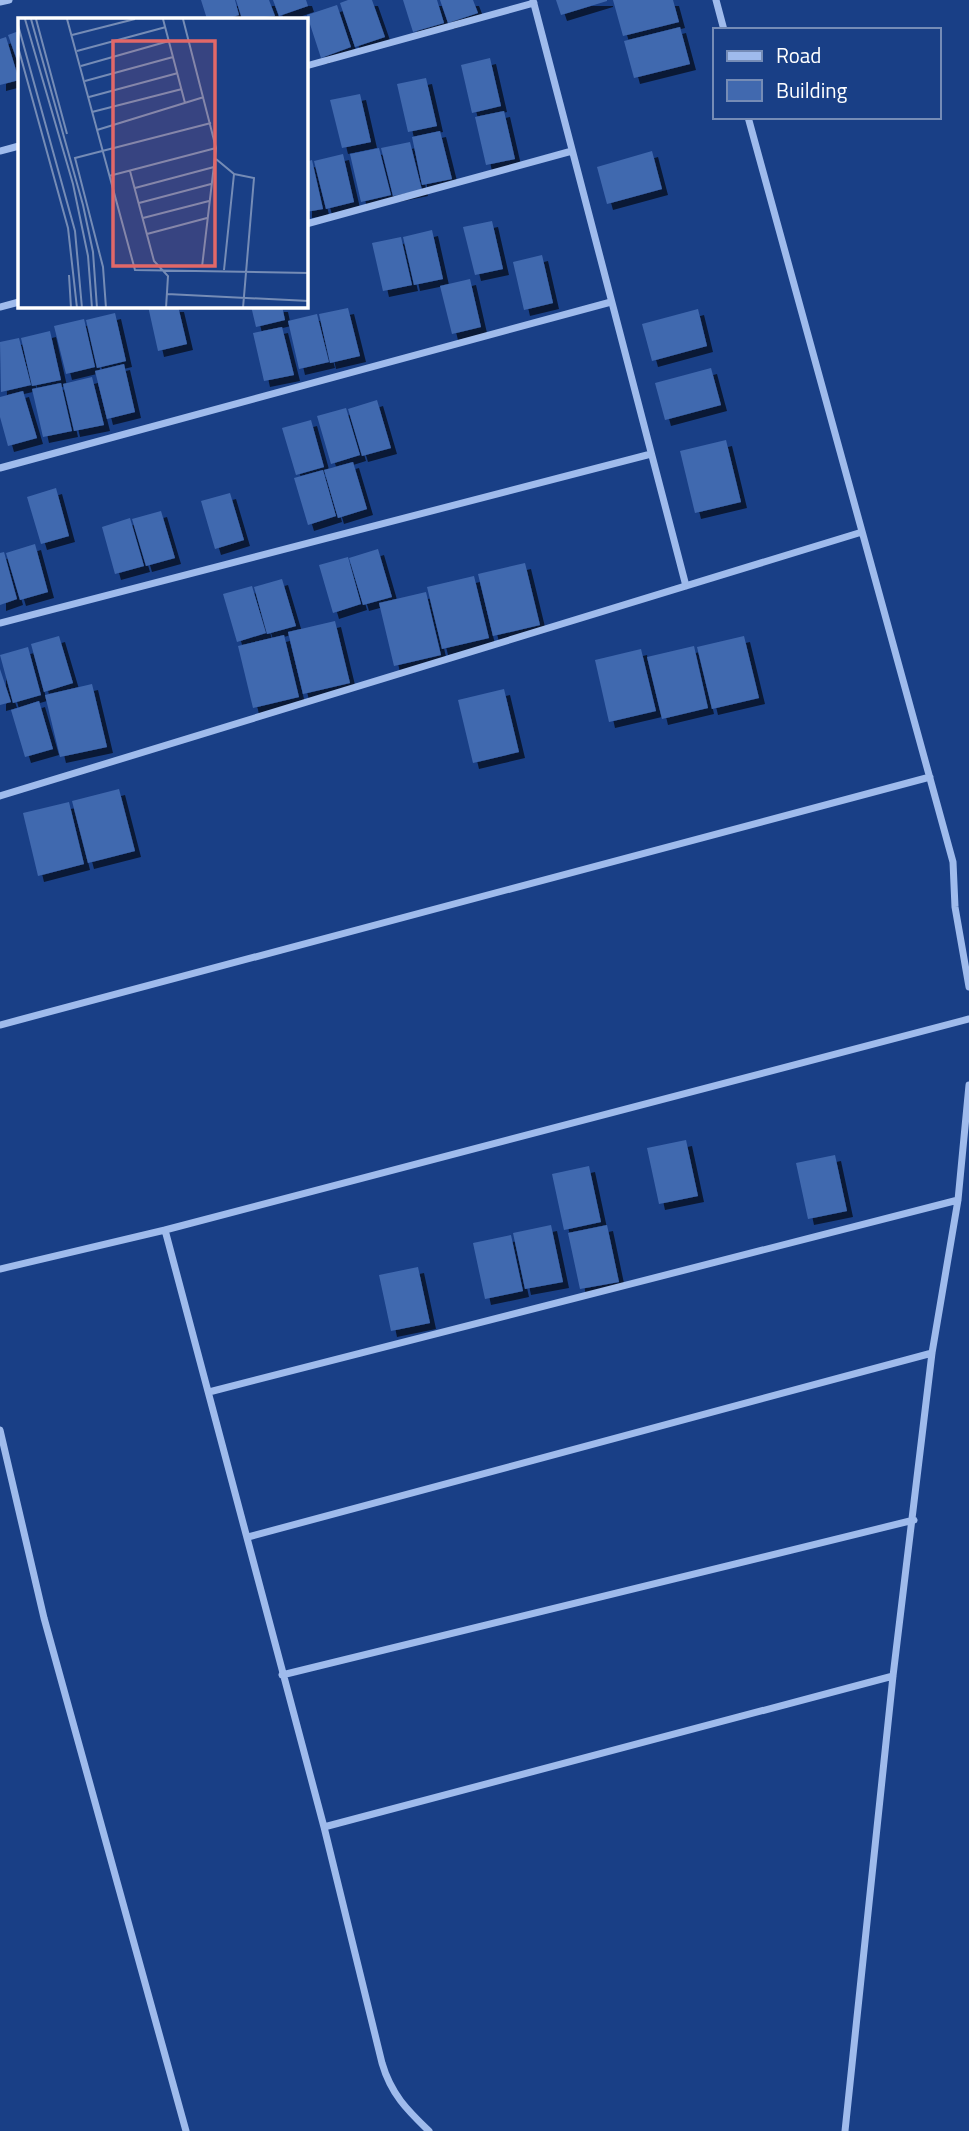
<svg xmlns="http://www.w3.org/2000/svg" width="969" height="2131" viewBox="0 0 969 2131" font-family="'Titillium Web',sans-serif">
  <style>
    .building { fill: #4169af; filter: url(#shadow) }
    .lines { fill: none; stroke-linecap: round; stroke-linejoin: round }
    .minor { stroke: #9fbbec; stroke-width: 7 }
    .inset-road { fill: none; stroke: #758cb6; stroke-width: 2 }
    .view { fill: #e26868; fill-opacity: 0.15; stroke: #e26868; stroke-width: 3.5 }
    .inset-edge { fill: none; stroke: #fff; stroke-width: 3.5 }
  </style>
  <defs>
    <filter id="shadow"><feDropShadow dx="6" dy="6" stdDeviation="0" flood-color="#0009"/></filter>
  </defs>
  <rect width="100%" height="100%" fill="#193f86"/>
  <path class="building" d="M 201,0 L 235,0 L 239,15 L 226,19 L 207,19 Z
    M 236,0 L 269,0 L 275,16 L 242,19 Z
    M 273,0 L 306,0 L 308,6 L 279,16 Z
    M 348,0 L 372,0 L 385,37 L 355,47 L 340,3 Z
    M 403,0 L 437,0 L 444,23 L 413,32 Z
    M 440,0 L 473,0 L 478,13 L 448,23 Z
    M 556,0 L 607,0 L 607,1 L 561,15 Z
    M 613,0 L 673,0 L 679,22 L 623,36 Z
    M 337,5 L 351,47 L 321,58 L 307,15 Z
    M 680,27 L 690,64 L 634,78 L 624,41 Z
    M 19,31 L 19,66 L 8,35 Z
    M 6,37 L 19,80 L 0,85 L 0,39 Z
    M 490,58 L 501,106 L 472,113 L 461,65 Z
    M 426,78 L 437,126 L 408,132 L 397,84 Z
    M 360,94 L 371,142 L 342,148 L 330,100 Z
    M 504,111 L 515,159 L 486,165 L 475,117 Z
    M 440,131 L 452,179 L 422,185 L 412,137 Z
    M 410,142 L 422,190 L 393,196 L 381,148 Z
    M 379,148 L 391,195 L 361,202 L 350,154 Z
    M 652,151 L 662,189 L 607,204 L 597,167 Z
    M 343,154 L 354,202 L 326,209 L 314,161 Z
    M 312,160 L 323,209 L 306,212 L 306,162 Z
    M 492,221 L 503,269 L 475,275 L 463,227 Z
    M 432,230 L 443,279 L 414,285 L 403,237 Z
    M 401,237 L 412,285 L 383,291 L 372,243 Z
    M 542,255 L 553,303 L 524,310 L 513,262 Z
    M 470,279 L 481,327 L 452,334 L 440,286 Z
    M 148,306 L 178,306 L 187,344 L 158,351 Z
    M 251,306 L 282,306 L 285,320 L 256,327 Z
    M 348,308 L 360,356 L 330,363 L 319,314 Z
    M 698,309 L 707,346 L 652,361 L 642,324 Z
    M 115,313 L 126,361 L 97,368 L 86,320 Z
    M 317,314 L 329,362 L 299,369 L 288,321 Z
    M 84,319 L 95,367 L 66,374 L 54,326 Z
    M 282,327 L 294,375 L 264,381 L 253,333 Z
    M 50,331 L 61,380 L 32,386 L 21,338 Z
    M 19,338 L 31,385 L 1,392 L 0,342 Z
    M 124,364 L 135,412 L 107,419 L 95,371 Z
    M 711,368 L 721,405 L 665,420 L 655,383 Z
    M 92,377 L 104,425 L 74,431 L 63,384 Z
    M 61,383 L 72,431 L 43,437 L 32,389 Z
    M 23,391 L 37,438 L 8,446 L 0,417 L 0,397 Z
    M 377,400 L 391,448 L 362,456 L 348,409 Z
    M 346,408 L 360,455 L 331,464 L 317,416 Z
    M 311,420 L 324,467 L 296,475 L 282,428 Z
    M 726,440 L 741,502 L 695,513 L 680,451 Z
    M 353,462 L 367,509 L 338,518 L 324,470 Z
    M 323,470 L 336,516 L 308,525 L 294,478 Z
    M 56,488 L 69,536 L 41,544 L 27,497 Z
    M 230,493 L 244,540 L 215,549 L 201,501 Z
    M 161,511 L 175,558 L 146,566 L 132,519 Z
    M 130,518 L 144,566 L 115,574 L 102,527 Z
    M 35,544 L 48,592 L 20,600 L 6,553 Z
    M 378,549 L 392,597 L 363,605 L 349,558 Z
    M 4,552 L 17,599 L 0,605 L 0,553 Z
    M 348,557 L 361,604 L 333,613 L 319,565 Z
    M 525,563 L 540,625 L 493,636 L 478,574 Z
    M 474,576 L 489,638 L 442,649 L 427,587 Z
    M 282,579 L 296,626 L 267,634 L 254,587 Z
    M 252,586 L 266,633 L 237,642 L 223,594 Z
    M 426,592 L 441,655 L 394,666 L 379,603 Z
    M 335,621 L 350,683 L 303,694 L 288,632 Z
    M 284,635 L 299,697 L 253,708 L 238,646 Z
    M 59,636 L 73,683 L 44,692 L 31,644 Z
    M 744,636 L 759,698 L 712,709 L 697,647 Z
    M 694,646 L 708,708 L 662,719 L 647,657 Z
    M 28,647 L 41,695 L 13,703 L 0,655 Z
    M 641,649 L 656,711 L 609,722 L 595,660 Z
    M 0,669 L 11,702 L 0,705 Z
    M 92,684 L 107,747 L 60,757 L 45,695 Z
    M 504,689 L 519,752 L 473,763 L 458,700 Z
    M 39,701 L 53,749 L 25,757 L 11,710 Z
    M 119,789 L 135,851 L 88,863 L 72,801 Z
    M 69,802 L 84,864 L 38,876 L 23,813 Z
    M 686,1140 L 698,1196 L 659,1204 L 647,1148 Z
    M 835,1155 L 847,1211 L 808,1219 L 796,1163 Z
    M 589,1166 L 601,1222 L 564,1230 L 552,1174 Z
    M 551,1225 L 563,1282 L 525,1289 L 513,1233 Z
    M 607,1225 L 619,1282 L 580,1289 L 568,1233 Z
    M 511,1235 L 523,1291 L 485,1299 L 473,1243 Z
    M 418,1267 L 430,1323 L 391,1331 L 379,1275 Z"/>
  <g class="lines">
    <path class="minor" d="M 533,0 L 686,586
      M 716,0 L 724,30
      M 0,2 L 9,0
      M 306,66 L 534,3
      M 748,117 L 953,862 L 955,907 L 969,987
      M 0,151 L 19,146
      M 306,224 L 572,151
      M 0,307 L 19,302
      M 0,468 L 611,302
      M 0,623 L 651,454
      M 0,796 L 862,532
      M 0,1025 L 930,777
      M 165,1230 L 324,1827 L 382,2063 C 391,2094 407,2110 429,2131
      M 0,1269 L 165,1230 L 969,1019
      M 209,1392 L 958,1200
      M 0,1430 L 44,1618 L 186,2131
      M 248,1537 L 932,1353
      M 282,1675 L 914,1520
      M 324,1827 L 893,1676
      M 845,2131 L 893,1676 L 932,1353 L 958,1200 L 969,1085"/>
  </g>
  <g transform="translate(18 18)">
    <rect width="290" height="290" fill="#193f86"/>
    <path class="inset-road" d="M 7,1 L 55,166 L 70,238 L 74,290M 13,1 L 65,187 L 75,234 L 79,290M 18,1 L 49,116M 49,1 L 117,252 L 291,255M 145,1 L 167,85M 165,1 L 198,130 L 184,249M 0,7 L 57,213 L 64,290M 54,17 L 117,1M 0,29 L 50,210 L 59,290M 59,33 L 148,9M 63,48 L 151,23M 67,63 L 155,39M 71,79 L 160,55M 74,94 L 164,71M 79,112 L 186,79M 198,141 L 216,156 L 206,252M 112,153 L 136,243 L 150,258 L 148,290M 216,156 L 236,160 L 225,290M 91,158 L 198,130M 117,170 L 196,149M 121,185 L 193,166M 125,200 L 191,183M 129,216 L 189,200M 51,257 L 53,290M 149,276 L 291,283M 88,290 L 85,249 L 57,140 L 193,105"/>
    <path class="view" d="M 95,23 L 197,23 L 197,248 L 95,248 Z"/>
    <rect width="290" height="290" class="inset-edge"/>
  </g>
  <rect x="713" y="28" width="228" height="91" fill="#193f86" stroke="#758cb6" stroke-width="2"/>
  <rect x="727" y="51" width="35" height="10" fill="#9fbbec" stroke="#758cb6" stroke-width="2"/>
  <text x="776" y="63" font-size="21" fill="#ffffff">Road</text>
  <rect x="727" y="80" width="35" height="21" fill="#4169af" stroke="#758cb6" stroke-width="2"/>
  <text x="776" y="98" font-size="21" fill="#ffffff">Building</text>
</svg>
